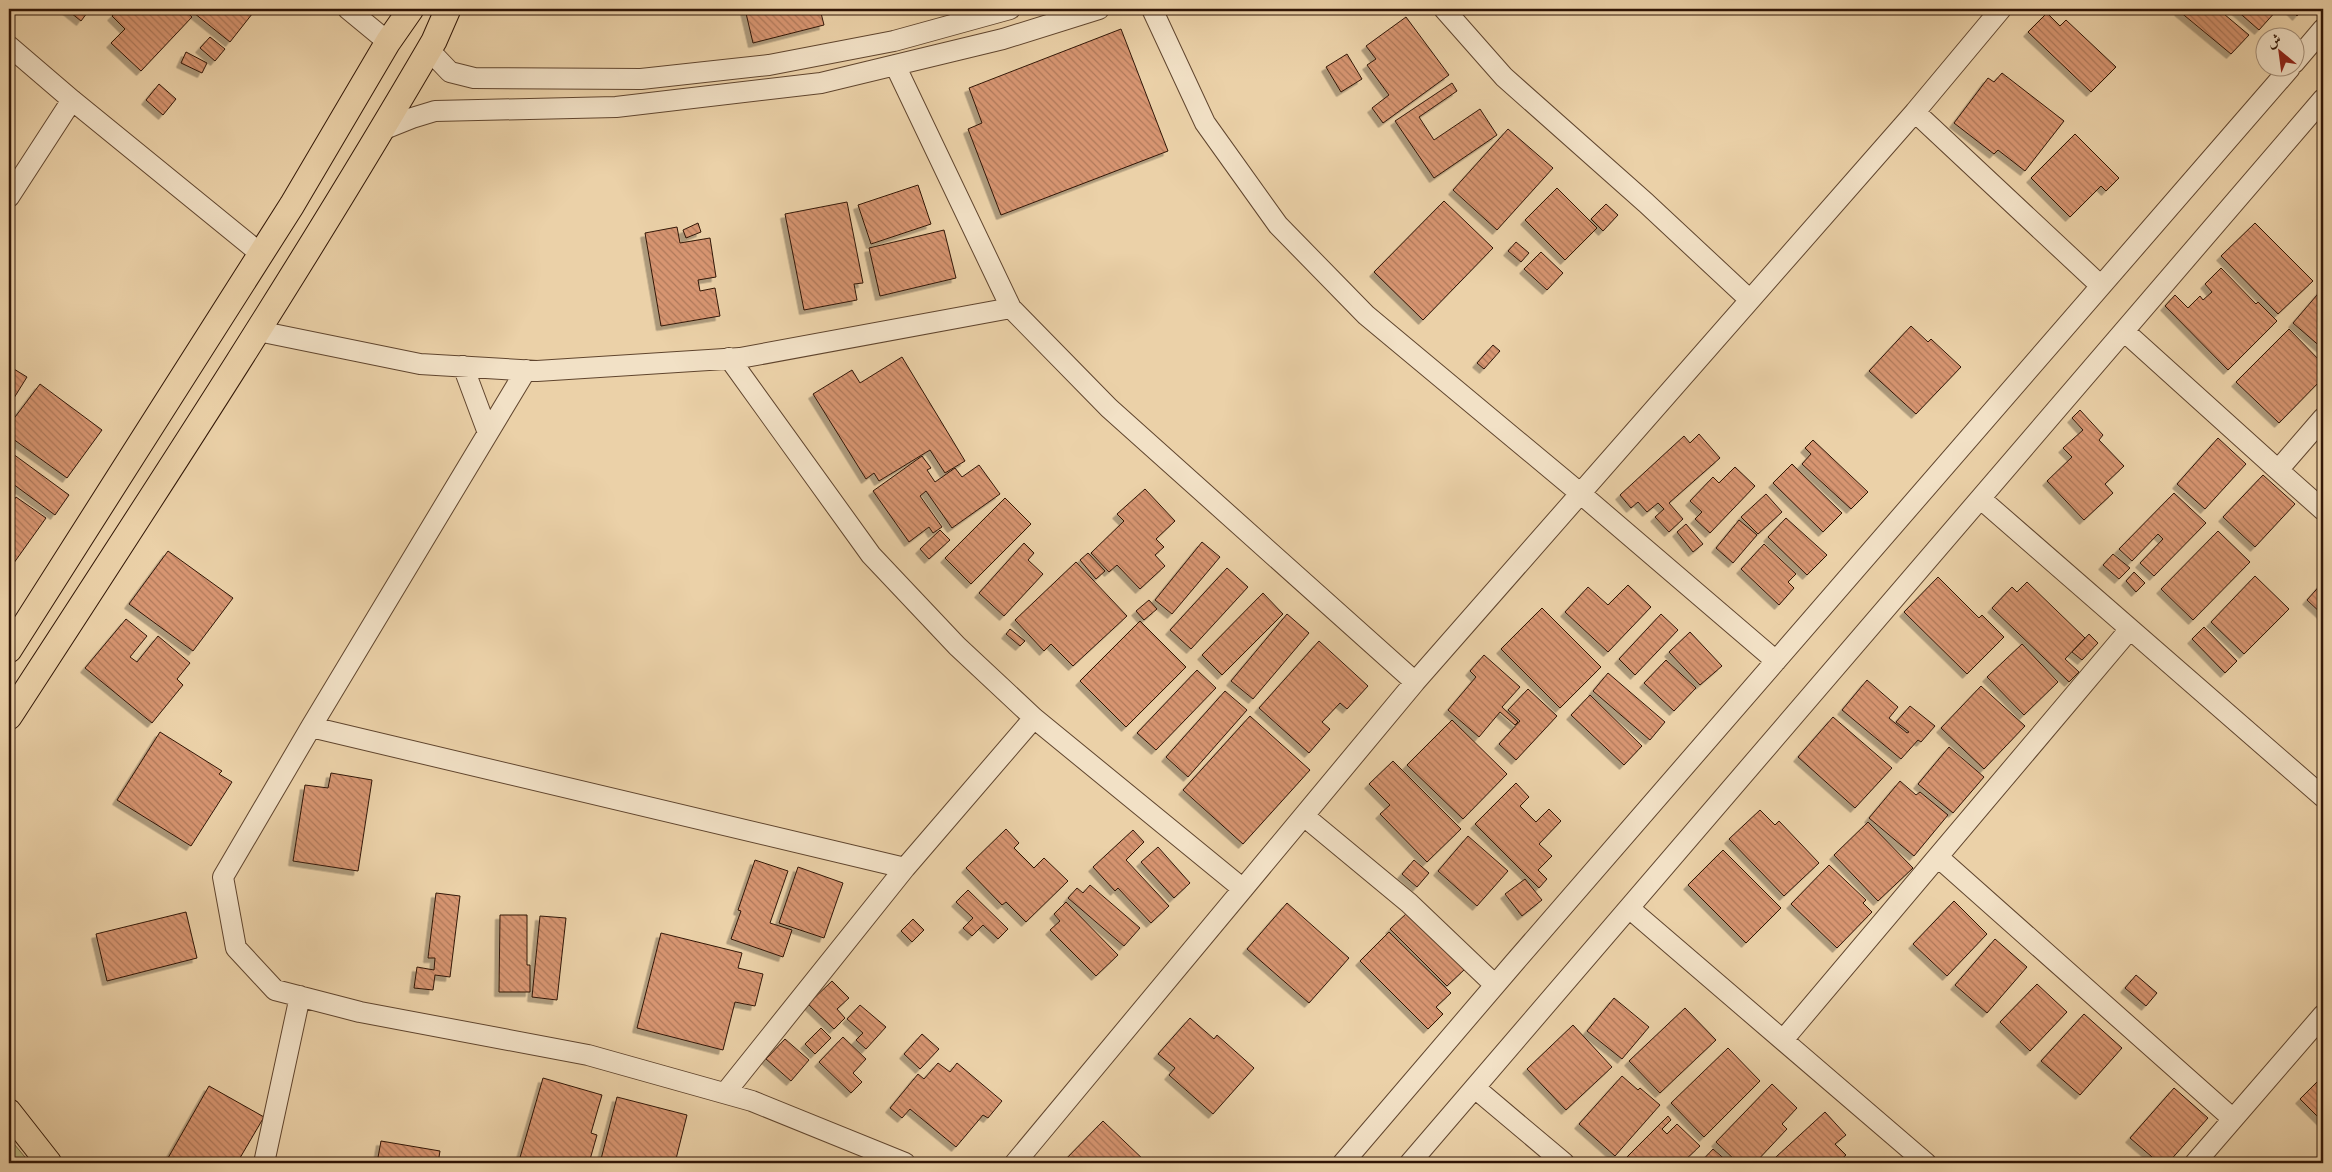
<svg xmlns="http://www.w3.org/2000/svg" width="2332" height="1172" viewBox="0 0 2332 1172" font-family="'Libre Bodoni',Amiri,serif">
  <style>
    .grass { fill: url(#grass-tufts); stroke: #776845 }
    .building { fill: url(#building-back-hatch); stroke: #311606; filter: url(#shadow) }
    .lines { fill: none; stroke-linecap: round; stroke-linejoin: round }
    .minor-casing { stroke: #60452e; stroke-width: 22 }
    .major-casing { stroke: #311606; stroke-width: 27 }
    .minor { stroke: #f2e1c6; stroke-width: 20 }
    .major { stroke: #ebd1a8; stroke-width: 25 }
  </style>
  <defs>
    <pattern id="grass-tufts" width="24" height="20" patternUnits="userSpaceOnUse" patternTransform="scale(1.25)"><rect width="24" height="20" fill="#bdba84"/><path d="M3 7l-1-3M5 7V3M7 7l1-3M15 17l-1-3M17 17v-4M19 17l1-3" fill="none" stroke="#a39f70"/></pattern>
    <pattern id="building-back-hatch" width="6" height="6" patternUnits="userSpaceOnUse" patternTransform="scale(1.25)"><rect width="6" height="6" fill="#d79571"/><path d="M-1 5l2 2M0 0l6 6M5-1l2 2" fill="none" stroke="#af795b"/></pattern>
    <filter id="shadow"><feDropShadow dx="-4.5" dy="4.5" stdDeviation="0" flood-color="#0004"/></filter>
  </defs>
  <rect width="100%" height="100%" fill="#ebd1a8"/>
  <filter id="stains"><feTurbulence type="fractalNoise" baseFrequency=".004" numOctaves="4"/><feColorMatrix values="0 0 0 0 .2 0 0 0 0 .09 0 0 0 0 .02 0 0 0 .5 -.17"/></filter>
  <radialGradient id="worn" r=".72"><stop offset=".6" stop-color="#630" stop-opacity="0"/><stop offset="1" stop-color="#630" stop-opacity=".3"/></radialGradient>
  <path class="grass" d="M 9,1138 L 30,1163 L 9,1163 Z"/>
  <path class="building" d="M 66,9 L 90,9 L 81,21 Z
    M 119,9 L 183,9 L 192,17 L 141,71 L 111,43 L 125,29 L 112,16 Z
    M 197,9 L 256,9 L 230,42 L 194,13 Z
    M 745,9 L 820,9 L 824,25 L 753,43 Z
    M 2181,9 L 2218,9 L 2249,35 L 2231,54 L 2179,11 Z
    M 2235,9 L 2275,9 L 2277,10 L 2259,30 Z
    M 2290,9 L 2303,9 L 2297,16 Z
    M 2047,13 L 2060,26 L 2066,20 L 2116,67 L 2091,92 L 2028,32 Z
    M 1406,17 L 1449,75 L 1383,123 L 1372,108 L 1389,95 L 1367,65 L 1376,59 L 1366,46 Z
    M 1121,29 L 1168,151 L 1001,215 L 968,129 L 982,123 L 969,88 Z
    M 210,37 L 225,49 L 215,61 L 200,48 Z
    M 186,52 L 207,63 L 202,73 L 181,63 Z
    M 1347,54 L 1362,79 L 1341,92 L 1326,67 Z
    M 2002,73 L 2064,121 L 2025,171 L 1998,150 L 1994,154 L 1954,123 L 1988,78 L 1994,82 Z
    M 1452,83 L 1457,91 L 1419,117 L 1434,140 L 1480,109 L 1497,135 L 1434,178 L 1395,121 Z
    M 159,84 L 176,99 L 163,115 L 146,100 Z
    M 1508,129 L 1553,168 L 1497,230 L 1453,190 Z
    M 2075,134 L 2119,178 L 2106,191 L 2101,186 L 2070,217 L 2031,178 Z
    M 918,185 L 931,224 L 871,244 L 858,205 Z
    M 1557,188 L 1597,228 L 1565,260 L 1525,220 Z
    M 1444,201 L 1493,248 L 1423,320 L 1374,272 Z
    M 847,202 L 863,283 L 854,284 L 857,300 L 804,310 L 785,214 Z
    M 1606,204 L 1618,215 L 1603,231 L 1591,219 Z
    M 698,223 L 701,232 L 686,238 L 683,230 Z
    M 2255,223 L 2313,281 L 2278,314 L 2221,256 Z
    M 677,227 L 680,243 L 710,238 L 716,277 L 698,280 L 700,291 L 715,288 L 720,316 L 661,326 L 645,233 Z
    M 944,230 L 956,278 L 880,296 L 869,248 Z
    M 1516,242 L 1529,253 L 1521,262 L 1508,251 Z
    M 1541,252 L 1563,273 L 1547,290 L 1524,269 Z
    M 2221,268 L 2256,304 L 2258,302 L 2277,321 L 2228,370 L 2165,306 L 2175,295 L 2188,308 L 2200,296 L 2203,300 L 2212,292 L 2205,284 Z
    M 2323,288 L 2323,349 L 2293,323 Z
    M 1911,326 L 1928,342 L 1931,339 L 1961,367 L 1916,414 L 1869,371 Z
    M 2289,329 L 2323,364 L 2323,378 L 2279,423 L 2236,382 Z
    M 1493,345 L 1500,351 L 1484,369 L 1477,363 Z
    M 902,357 L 965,461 L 945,473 L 930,450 L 879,481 L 874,473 L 866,479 L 813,394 L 852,370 L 860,383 Z
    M 9,366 L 27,377 L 9,406 Z
    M 40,384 L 102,430 L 67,478 L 9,436 L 9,425 Z
    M 2080,410 L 2103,435 L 2099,440 L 2124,466 L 2105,484 L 2113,493 L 2084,520 L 2047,481 L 2072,457 L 2063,448 L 2083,430 L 2072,418 Z
    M 1699,434 L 1720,458 L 1669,503 L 1683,519 L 1669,532 L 1655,517 L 1664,509 L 1658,503 L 1647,512 L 1638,502 L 1631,508 L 1620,495 L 1684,436 L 1690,443 Z
    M 2218,438 L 2246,464 L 2205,509 L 2177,484 Z
    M 1813,440 L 1868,492 L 1851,509 L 1802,464 L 1811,454 L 1805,448 Z
    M 9,451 L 69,495 L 55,515 L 9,481 Z
    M 922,456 L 931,468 L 927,470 L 935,482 L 955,468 L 962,477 L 979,465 L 1000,494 L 952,528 L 926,491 L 920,496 L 942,527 L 933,533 L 929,527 L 909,542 L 873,491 Z
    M 1792,464 L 1842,513 L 1823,532 L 1773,483 Z
    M 1735,467 L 1755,486 L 1710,533 L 1695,519 L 1702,512 L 1690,501 L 1713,477 L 1719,483 Z
    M 2263,475 L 2295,504 L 2255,547 L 2223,517 Z
    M 1145,489 L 1175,521 L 1156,539 L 1164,547 L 1155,555 L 1165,566 L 1140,589 L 1117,565 L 1109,572 L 1091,553 L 1124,521 L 1117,514 Z
    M 2174,493 L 2206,523 L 2154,576 L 2140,563 L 2163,539 L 2158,534 L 2132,561 L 2119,549 Z
    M 1766,494 L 1782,512 L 1758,534 L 1741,517 Z
    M 16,497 L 46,518 L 11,567 L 9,566 L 9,508 Z
    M 1005,498 L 1031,524 L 971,584 L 945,558 Z
    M 1786,518 L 1827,555 L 1807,575 L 1768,537 Z
    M 1739,520 L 1757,535 L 1733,563 L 1716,548 Z
    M 1686,524 L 1703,544 L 1693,552 L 1677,532 Z
    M 940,530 L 950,540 L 929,559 L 920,549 Z
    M 2218,531 L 2250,562 L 2193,620 L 2161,589 Z
    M 1202,542 L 1220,557 L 1172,614 L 1155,600 Z
    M 1024,543 L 1034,553 L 1028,560 L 1043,574 L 1004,616 L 979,593 Z
    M 1764,544 L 1796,574 L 1788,582 L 1794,588 L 1779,605 L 1741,569 Z
    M 168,551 L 233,598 L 193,651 L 129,604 Z
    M 1088,553 L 1105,571 L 1096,579 L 1080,560 Z
    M 2113,554 L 2130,568 L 2119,579 L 2103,565 Z
    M 1076,562 L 1127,616 L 1073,666 L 1051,644 L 1044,651 L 1015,620 Z
    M 1227,568 L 1248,587 L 1191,649 L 1170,630 Z
    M 2134,572 L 2145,583 L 2136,592 L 2126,581 Z
    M 2255,576 L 2289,609 L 2244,654 L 2211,622 Z
    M 1938,577 L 1979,618 L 1982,615 L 2004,637 L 1967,674 L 1904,612 Z
    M 2027,582 L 2085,638 L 2065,659 L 2079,672 L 2069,682 L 1992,608 L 2012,587 L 2017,592 Z
    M 2323,582 L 2323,615 L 2307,600 Z
    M 1628,585 L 1651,607 L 1608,652 L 1565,612 L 1588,587 L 1608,605 Z
    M 1263,593 L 1283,614 L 1222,675 L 1202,655 Z
    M 1149,600 L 1157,609 L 1144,620 L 1136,611 Z
    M 1542,608 L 1601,667 L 1560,708 L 1501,649 Z
    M 1287,614 L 1309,633 L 1253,699 L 1231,681 Z
    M 1661,614 L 1678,630 L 1635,675 L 1619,659 Z
    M 126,619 L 147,636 L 130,657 L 137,662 L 158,636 L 190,663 L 177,679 L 183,685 L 152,723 L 85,668 Z
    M 1140,621 L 1186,667 L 1126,727 L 1080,681 Z
    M 2204,627 L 2237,661 L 2225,673 L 2192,639 Z
    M 1010,629 L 1025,641 L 1020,646 L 1006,634 Z
    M 1690,632 L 1722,666 L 1700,685 L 1669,652 Z
    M 2089,634 L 2098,643 L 2082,660 L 2072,652 Z
    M 1319,641 L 1368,686 L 1347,709 L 1340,703 L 1322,722 L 1330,729 L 1309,753 L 1259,708 Z
    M 2022,644 L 2058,682 L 2024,715 L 1987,677 Z
    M 1484,655 L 1520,687 L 1502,707 L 1518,722 L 1515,725 L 1500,712 L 1479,737 L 1448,710 L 1476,677 L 1470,671 Z
    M 1666,660 L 1696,688 L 1674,711 L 1644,683 Z
    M 1197,670 L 1216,688 L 1156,750 L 1137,733 Z
    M 1608,673 L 1665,722 L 1650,740 L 1593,691 Z
    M 1867,680 L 1898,707 L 1889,718 L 1907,733 L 1909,732 L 1896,722 L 1910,706 L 1935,726 L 1921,742 L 1918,740 L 1901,759 L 1842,710 Z
    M 1981,686 L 2025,726 L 1984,769 L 1941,728 Z
    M 1528,689 L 1557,716 L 1516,760 L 1499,744 L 1520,721 L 1508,710 Z
    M 1225,691 L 1247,710 L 1188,777 L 1166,757 Z
    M 1590,695 L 1642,746 L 1624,765 L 1571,715 Z
    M 1250,716 L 1310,770 L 1243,844 L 1183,790 Z
    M 1833,717 L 1892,768 L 1855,808 L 1798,757 Z
    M 1452,720 L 1507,774 L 1463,819 L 1407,765 Z
    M 160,732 L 222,771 L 219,774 L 232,782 L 191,846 L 117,800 Z
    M 1949,747 L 1984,777 L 1953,813 L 1918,784 Z
    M 1393,761 L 1461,829 L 1427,862 L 1380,814 L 1390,805 L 1369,784 Z
    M 331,773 L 372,780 L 358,871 L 293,861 L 305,785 L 328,788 Z
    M 1900,781 L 1916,795 L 1920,792 L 1948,815 L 1914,856 L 1869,818 Z
    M 1516,783 L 1529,797 L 1520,806 L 1536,822 L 1549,809 L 1561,821 L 1539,844 L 1552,856 L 1538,870 L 1547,879 L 1539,888 L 1475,824 Z
    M 1760,810 L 1775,825 L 1779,821 L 1819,863 L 1784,896 L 1729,839 Z
    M 1868,822 L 1913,868 L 1878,901 L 1834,855 Z
    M 1006,829 L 1019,843 L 1014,848 L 1034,868 L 1044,858 L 1068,881 L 1026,922 L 1006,902 L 1002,905 L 966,868 Z
    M 1133,830 L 1144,842 L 1126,860 L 1169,906 L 1151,923 L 1118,888 L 1115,891 L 1093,867 Z
    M 1468,836 L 1508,871 L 1477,906 L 1438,871 Z
    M 1158,847 L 1190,883 L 1174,898 L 1141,862 Z
    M 1723,850 L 1781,908 L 1746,943 L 1688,885 Z
    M 755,860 L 788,871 L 770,923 L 792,930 L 783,957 L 731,939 L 741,911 L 738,910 Z
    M 1414,860 L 1429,873 L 1417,887 L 1402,874 Z
    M 1829,865 L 1866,900 L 1863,903 L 1872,912 L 1837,948 L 1791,904 Z
    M 798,867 L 843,883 L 824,938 L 779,923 Z
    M 1525,879 L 1542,900 L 1522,916 L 1505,894 Z
    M 1090,885 L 1140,928 L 1124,946 L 1068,898 L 1077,888 L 1083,893 Z
    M 968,890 L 1008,929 L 998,939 L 983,925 L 972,936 L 963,928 L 973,918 L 956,902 Z
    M 436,893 L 460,896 L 450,977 L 435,975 L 433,990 L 414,988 L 417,967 L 434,970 L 435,958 L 428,958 Z
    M 1954,901 L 1987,934 L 1947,976 L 1913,944 Z
    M 1066,902 L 1118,955 L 1096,976 L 1050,930 L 1060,921 L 1054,914 Z
    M 1287,903 L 1349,958 L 1309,1003 L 1247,949 Z
    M 186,912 L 197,958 L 107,981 L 96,934 Z
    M 1408,912 L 1465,969 L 1447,986 L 1390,929 Z
    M 500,915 L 527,915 L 527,965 L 530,965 L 530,992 L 499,992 Z
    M 540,916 L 566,918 L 557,1000 L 532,997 Z
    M 913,919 L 924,930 L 912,942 L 901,931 Z
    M 1389,932 L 1451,993 L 1436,1007 L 1443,1014 L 1428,1029 L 1360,961 Z
    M 661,933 L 742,953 L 738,968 L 763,974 L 755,1006 L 735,1002 L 723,1050 L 637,1028 Z
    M 1995,939 L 2027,967 L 1987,1013 L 1955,985 Z
    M 2136,975 L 2157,993 L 2146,1006 L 2125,988 Z
    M 832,981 L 849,998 L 837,1009 L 845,1018 L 834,1029 L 808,1004 Z
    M 2037,984 L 2067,1012 L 2030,1051 L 2000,1022 Z
    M 1614,998 L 1649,1027 L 1622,1059 L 1587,1031 Z
    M 860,1005 L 886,1027 L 866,1049 L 856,1040 L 863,1033 L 847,1019 Z
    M 1685,1008 L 1716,1040 L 1660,1093 L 1629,1061 Z
    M 2084,1014 L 2122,1048 L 2080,1095 L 2041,1061 Z
    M 1190,1018 L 1214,1039 L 1217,1035 L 1254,1068 L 1213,1114 L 1169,1075 L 1175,1068 L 1158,1054 Z
    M 1573,1025 L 1612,1067 L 1566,1110 L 1527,1069 Z
    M 821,1028 L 831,1038 L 815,1054 L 805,1044 Z
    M 922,1034 L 939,1049 L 920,1069 L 904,1054 Z
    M 843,1037 L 866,1059 L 853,1073 L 862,1082 L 851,1093 L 819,1062 Z
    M 785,1039 L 809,1060 L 791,1081 L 766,1059 Z
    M 1728,1048 L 1760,1081 L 1704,1137 L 1671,1103 Z
    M 938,1063 L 950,1072 L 957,1063 L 1002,1101 L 988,1118 L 983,1115 L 956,1147 L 910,1109 L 902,1118 L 890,1108 L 918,1074 L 924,1079 Z
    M 1622,1076 L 1638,1090 L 1640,1088 L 1660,1105 L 1615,1156 L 1579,1124 Z
    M 2323,1076 L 2323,1122 L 2300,1099 Z
    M 543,1078 L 602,1095 L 591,1133 L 597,1135 L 589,1163 L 527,1163 L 519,1161 Z
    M 1772,1084 L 1797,1108 L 1782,1124 L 1787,1129 L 1755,1163 L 1738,1163 L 1716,1142 Z
    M 209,1086 L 264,1117 L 237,1163 L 178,1163 L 168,1158 Z
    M 2174,1088 L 2208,1118 L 2168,1163 L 2159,1163 L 2130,1138 Z
    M 617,1097 L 687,1115 L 675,1163 L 600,1163 Z
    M 1825,1112 L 1846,1135 L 1835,1144 L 1846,1155 L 1837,1163 L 1783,1163 L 1776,1157 Z
    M 1668,1116 L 1671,1120 L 1662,1129 L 1667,1134 L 1677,1124 L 1700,1146 L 1682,1163 L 1629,1163 L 1625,1159 Z
    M 1103,1121 L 1147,1163 L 1062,1163 Z
    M 381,1141 L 440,1151 L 438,1163 L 377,1163 Z
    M 1713,1149 L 1729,1163 L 1700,1163 Z"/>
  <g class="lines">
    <g class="minor-casing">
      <path id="minor" d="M 348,9 L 388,42
        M 1152,9 L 1205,123 L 1278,225 L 1366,315 L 1581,494 L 1776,661
        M 1444,9 L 1504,77 L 1646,203 L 1750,300
        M 9,46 L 72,100 L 261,254
        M 429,50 L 450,72 L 474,78 L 641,79 L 769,65 L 894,41 L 1010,9
        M 2294,63 L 2323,29
        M 895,65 L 1011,308 L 1109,408 L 1415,682
        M 1915,112 L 2101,286
        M 382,130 L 412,118 L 435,111 L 616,107 L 821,83 L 1003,39 L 1099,9
        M 9,197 L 72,100
        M 258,331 L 420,364 L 537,371 L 740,358 L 1011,308
        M 2124,331 L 2278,470
        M 729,358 L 871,555 L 957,646 L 1034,718 L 1243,889
        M 463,366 L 488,433
        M 526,370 L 311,727 L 223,877 L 236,948 L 275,990 L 360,1012 L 588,1055 L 752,1101 L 905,1163
        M 2323,418 L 2278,470 L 2323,510
        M 1981,499 L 2323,797
        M 311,727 L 905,868
        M 1304,816 L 1409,903 L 1495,985
        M 1938,857 L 2233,1119
        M 1629,908 L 1926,1163
        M 1783,1040 L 2130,629
        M 1475,1088 L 1564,1163
        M 725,1093 L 905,868 L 1034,718
        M 264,1163 L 300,996
        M 1015,1163 L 1415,682 L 1915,112 L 2001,9
        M 1343,1163 L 1514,963 L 2290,68
        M 1410,1163 L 2323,99
        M 2195,1163 L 2323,1015"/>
    </g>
    <g class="major-casing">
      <path id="major" d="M 9,650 L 292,205 L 388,42 L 411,9
        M 9,717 C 154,494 300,271 434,41 L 448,9
        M 9,1112 L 49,1163"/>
    </g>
    <use href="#minor" class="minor"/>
    <use href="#major" class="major"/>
  </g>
  <rect width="2332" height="1172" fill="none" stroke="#ebd1a8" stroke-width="30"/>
  <rect x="10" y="10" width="2312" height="1152" fill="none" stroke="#311606" stroke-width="2.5"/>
  <rect x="15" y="15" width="2302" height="1142" fill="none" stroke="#311606"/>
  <g transform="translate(2280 52) rotate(331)"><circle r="24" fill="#f2e1c6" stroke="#a59079"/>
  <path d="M0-4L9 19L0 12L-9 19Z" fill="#8f2418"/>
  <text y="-8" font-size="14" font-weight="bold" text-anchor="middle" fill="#311606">ش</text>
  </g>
  <rect width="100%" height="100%" filter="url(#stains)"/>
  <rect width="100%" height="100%" fill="url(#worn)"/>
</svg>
